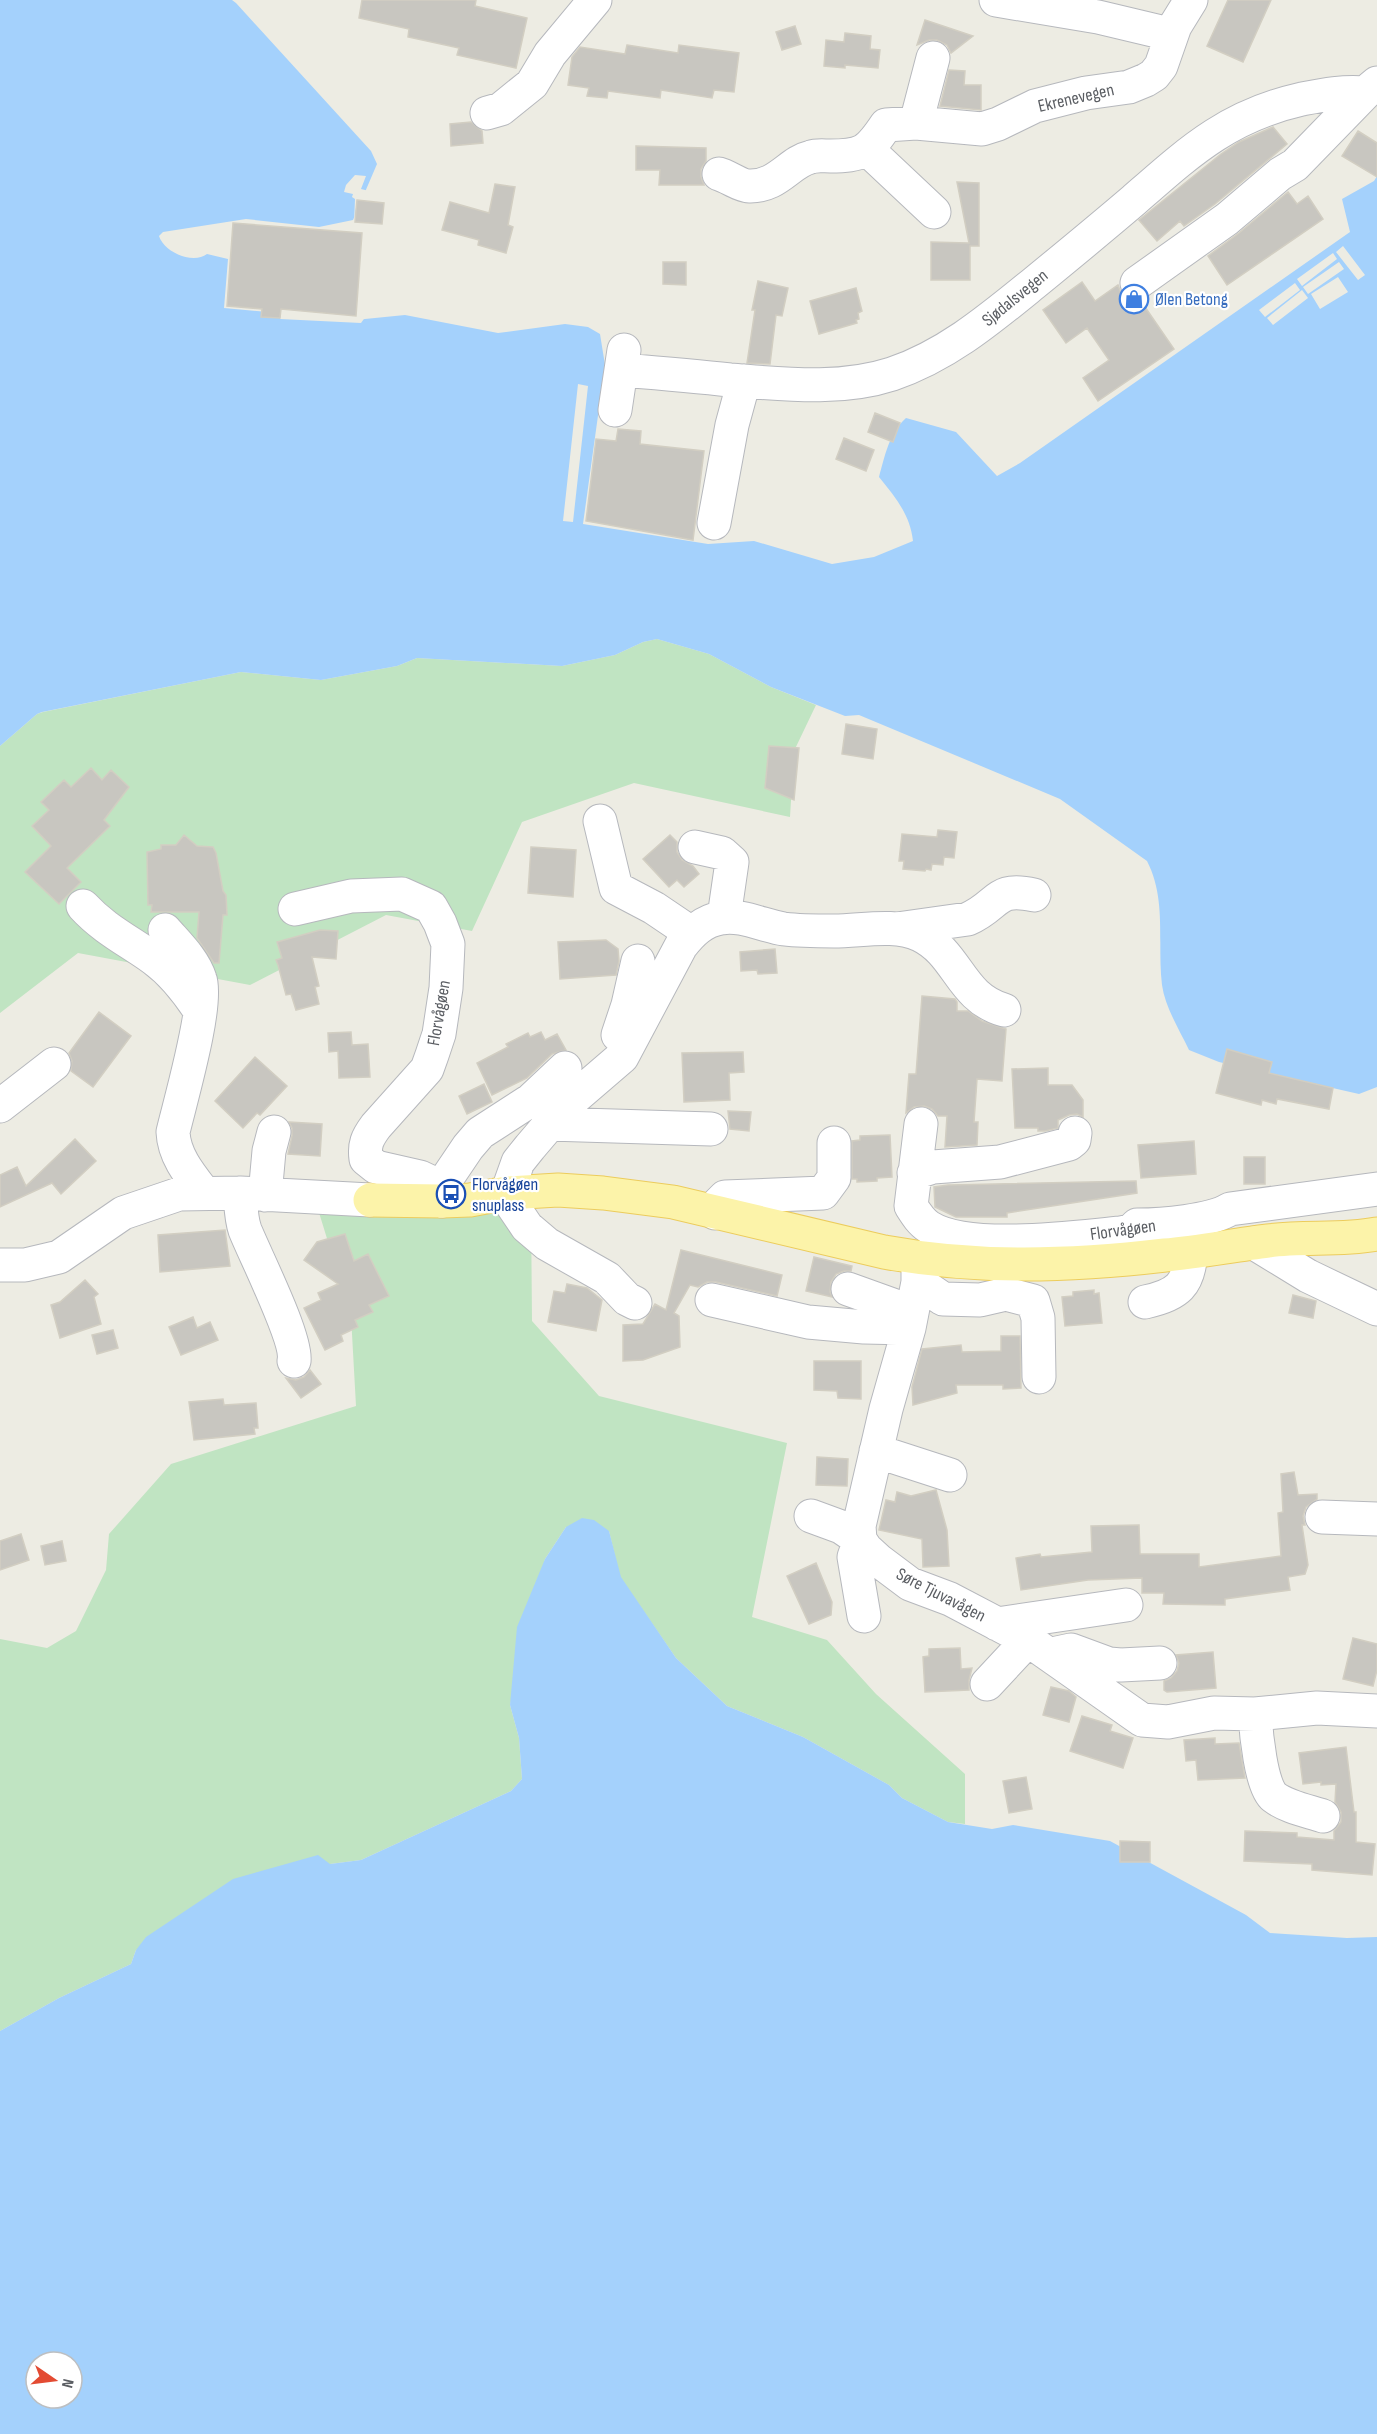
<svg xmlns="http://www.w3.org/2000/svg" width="1377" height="2434" viewBox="0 0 1377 2434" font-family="'Sofia Sans Condensed',sans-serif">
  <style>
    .green { fill: #c0e4c2 }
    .water { fill: #a4d1fc; fill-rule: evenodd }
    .pier { fill: #edece3 }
    .building { fill: #c8c6c0; stroke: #d2cec2; stroke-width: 1.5 }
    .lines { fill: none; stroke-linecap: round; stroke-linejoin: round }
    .minor-casing { stroke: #b6b8bd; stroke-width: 35 }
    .major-casing { stroke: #eccc5d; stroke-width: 35 }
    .minor { stroke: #fff; stroke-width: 33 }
    .major { stroke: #fcf3a9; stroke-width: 33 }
    .labels { text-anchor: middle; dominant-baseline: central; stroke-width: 4.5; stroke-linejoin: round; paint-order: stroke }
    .street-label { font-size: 18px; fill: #5b5e63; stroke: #fff }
    .shop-label { font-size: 18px; fill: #366cbe; stroke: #fff; text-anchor: start }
    .transit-label { font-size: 18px; fill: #164399; stroke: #fff; text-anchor: start }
  </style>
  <rect width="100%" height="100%" fill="#edece3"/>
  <path class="green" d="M 657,639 L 709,654 L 771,687 L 816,705 L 794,751 L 790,817 L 634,783 L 522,822 L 472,931 L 386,915 L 250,985 L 78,953 L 0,1013 L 0,746 L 37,714 L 43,712 L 241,672 L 321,680 L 397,666 L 417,658 L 562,666 L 615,655 L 643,642 Z
    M 312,1190 L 531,1206 L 532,1321 L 599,1396 L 787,1443 L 752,1617 L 827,1640 L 876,1694 L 965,1774 L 965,1824 L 948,1822 L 902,1798 L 889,1785 L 803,1737 L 727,1706 L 676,1658 L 620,1577 L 609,1531 L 566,1527 L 545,1559 L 510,1705 L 519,1738 L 522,1779 L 511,1791 L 361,1860 L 330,1864 L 136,1950 L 131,1964 L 59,1998 L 0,2031 L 0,1639 L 47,1648 L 76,1631 L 106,1570 L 109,1534 L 171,1464 L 356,1406 L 351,1316 Z"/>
  <path class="water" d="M 0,0 L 232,0 L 236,3 L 371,151 L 377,164 L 353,220 L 319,227 L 246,219 L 163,232 L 159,236 C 164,252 193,265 207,254 L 228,259 L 224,308 L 355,320 L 405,315 L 498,333 L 565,324 L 588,327 L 600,334 L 605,365 L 583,524 L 708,544 L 754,541 L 832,564 L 874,557 L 913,541 C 910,514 895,497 879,477 C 885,456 889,433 906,418 L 956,432 L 997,476 L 1020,463 L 1350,232 L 1342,199 L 1374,181 L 1377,176 L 1377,1087 L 1359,1094 L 1219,1062 L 1189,1050 C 1179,1029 1165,1007 1162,985 C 1157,942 1167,900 1147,861 L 1060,799 L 859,715 L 845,716 L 771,687 L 709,654 L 657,639 L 643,642 L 615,655 L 562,666 L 417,658 L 397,666 L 321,680 L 241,672 L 42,712 L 37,714 L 0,746 Z
    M 582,1518 L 594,1520 L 609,1531 L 621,1577 L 676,1658 L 727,1706 L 803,1737 L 889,1785 L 902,1798 L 948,1822 L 992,1829 L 1013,1825 L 1110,1841 L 1246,1915 L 1270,1933 L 1347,1938 L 1377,1937 L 1377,2434 L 0,2434 L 0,2031 L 59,1998 L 131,1964 L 136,1950 L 146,1937 L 233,1879 L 318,1855 L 330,1864 L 361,1860 L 511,1791 L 522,1779 L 519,1738 L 510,1705 L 517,1627 L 545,1559 L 566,1527 ZM 36,2362 L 72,2362 L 72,2398 L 36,2398 Z"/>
  <path class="pier" d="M 355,175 L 366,176 L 361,189 L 369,191 L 365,200 L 357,200 L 354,223 L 355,199 L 352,197 L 353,194 L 344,192 L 346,185 Z
    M 1343,246 L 1365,275 L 1358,280 L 1336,252 Z
    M 1333,253 L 1337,259 L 1302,286 L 1297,279 Z
    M 1339,262 L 1344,269 L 1308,294 L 1303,287 Z
    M 1338,277 L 1348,292 L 1320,309 L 1311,294 Z
    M 1295,283 L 1300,290 L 1265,317 L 1259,310 Z
    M 1302,290 L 1308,298 L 1273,325 L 1267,318 Z
    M 281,311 L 355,317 L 393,313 L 393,316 L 366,316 L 361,323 L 280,319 Z
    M 578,384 L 588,386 L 573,522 L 563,521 Z"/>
  <path class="building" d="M 362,0 L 476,0 L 475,6 L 527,18 L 516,68 L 457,55 L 459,48 L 408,37 L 409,29 L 359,18 Z
    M 1228,0 L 1271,0 L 1243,62 L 1207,46 Z
    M 925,20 L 973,36 L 951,53 L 947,45 L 937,40 L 929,40 L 917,45 Z
    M 795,26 L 801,44 L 782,50 L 776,32 Z
    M 845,33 L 871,36 L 870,49 L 880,50 L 878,68 L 845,65 L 845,68 L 824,66 L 826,40 L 844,42 Z
    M 627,45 L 678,53 L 679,45 L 739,53 L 734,92 L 714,90 L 712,98 L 661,90 L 660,98 L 608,91 L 607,98 L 587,96 L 589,88 L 568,85 L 572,57 L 580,47 L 625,54 Z
    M 949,70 L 965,71 L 964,85 L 981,85 L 981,110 L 940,106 Z
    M 471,122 L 482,131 L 483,143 L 451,146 L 450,124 Z
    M 1273,127 L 1287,144 L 1215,204 L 1184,226 L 1180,221 L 1157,241 L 1139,220 L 1221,154 L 1239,142 Z
    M 1358,131 L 1377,143 L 1377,177 L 1342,156 Z
    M 636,146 L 706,148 L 706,161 L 701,169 L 701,177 L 704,185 L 659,185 L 660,170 L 636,170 Z
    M 957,182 L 979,183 L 979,246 L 970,246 L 970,280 L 931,280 L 931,242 L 969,243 Z
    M 495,184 L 515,187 L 508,225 L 513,227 L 506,253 L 478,245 L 479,240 L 442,230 L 450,202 L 489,213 Z
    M 1288,192 L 1297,204 L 1308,196 L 1323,219 L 1227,285 L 1208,256 L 1239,233 Z
    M 357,200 L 384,203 L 382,224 L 355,222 Z
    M 233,223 L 362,233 L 356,316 L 281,309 L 280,318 L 261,317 L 262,309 L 227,306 Z
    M 663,262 L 686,262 L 686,285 L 663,284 Z
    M 758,281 L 788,288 L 782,316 L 776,315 L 770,364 L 747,363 L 755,310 L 752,310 Z
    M 1082,282 L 1095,301 L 1118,285 L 1121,293 L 1129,300 L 1138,302 L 1144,300 L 1147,305 L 1145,307 L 1174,349 L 1098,401 L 1083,378 L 1109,360 L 1087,328 L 1066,343 L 1043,310 Z
    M 856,288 L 862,311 L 858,313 L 859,319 L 856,320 L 857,323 L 819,334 L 810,301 Z
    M 875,413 L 900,423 L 893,442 L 868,432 Z
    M 618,429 L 641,431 L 640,444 L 704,451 L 693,540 L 586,521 L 596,439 L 616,441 Z
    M 844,438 L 874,450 L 866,471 L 836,459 Z
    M 846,724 L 877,729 L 873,759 L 842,754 Z
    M 769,746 L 799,748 L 794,800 L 765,788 Z
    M 91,768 L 102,780 L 111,770 L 129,787 L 104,820 L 110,826 L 67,868 L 81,882 L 59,904 L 25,872 L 51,846 L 32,826 L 49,810 L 41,802 L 64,780 L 71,787 Z
    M 938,830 L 957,832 L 954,858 L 944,857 L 943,865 L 932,864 L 931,870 L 926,869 L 925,871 L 903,869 L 904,861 L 899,861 L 902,834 L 937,837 Z
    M 184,835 L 197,846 L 213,847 L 216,853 L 223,891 L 226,895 L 227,915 L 223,915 L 219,963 L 214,963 L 197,938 L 199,912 L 151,912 L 152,905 L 148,905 L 147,852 L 161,849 L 161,845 L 176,845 Z
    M 670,835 L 677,842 L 677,852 L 682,860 L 693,866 L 699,874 L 684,887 L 677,880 L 669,887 L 643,859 Z
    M 531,847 L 576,850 L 573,897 L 528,893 Z
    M 320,930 L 338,931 L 336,959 L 312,957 L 319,986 L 315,987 L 319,1004 L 296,1010 L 291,994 L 286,995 L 278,965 L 276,960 L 282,958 L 277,942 Z
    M 606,940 L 618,949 L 619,961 L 616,975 L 560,979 L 558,942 Z
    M 775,949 L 777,973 L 758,974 L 757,970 L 741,971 L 740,952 Z
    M 922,996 L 955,999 L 957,1002 L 957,1011 L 968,1011 L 982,1021 L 1006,1029 L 1002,1081 L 977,1079 L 974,1122 L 978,1122 L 977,1145 L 945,1147 L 947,1116 L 938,1116 L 932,1109 L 924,1106 L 914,1107 L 906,1113 L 909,1074 L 916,1074 Z
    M 99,1012 L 131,1036 L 93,1087 L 71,1071 L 72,1061 L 69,1053 Z
    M 351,1032 L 352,1045 L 368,1044 L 370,1077 L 339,1078 L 338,1051 L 329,1052 L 328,1033 Z
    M 541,1032 L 545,1040 L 557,1034 L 566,1050 L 552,1054 L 527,1078 L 492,1095 L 477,1063 L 508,1047 L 506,1044 L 528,1033 L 530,1037 Z
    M 1227,1049 L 1272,1062 L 1269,1073 L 1333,1088 L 1329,1109 L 1277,1099 L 1276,1104 L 1262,1100 L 1261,1105 L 1216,1093 Z
    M 743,1052 L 744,1072 L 729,1073 L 730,1100 L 684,1102 L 682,1053 Z
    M 255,1057 L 287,1086 L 260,1115 L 257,1113 L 243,1128 L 215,1101 Z
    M 1048,1068 L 1048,1085 L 1072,1085 L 1083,1100 L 1083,1117 L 1077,1114 L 1069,1115 L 1058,1120 L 1058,1128 L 1045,1131 L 1038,1131 L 1038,1128 L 1015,1128 L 1012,1069 Z
    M 484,1084 L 492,1102 L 467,1114 L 459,1096 Z
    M 728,1111 L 751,1112 L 749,1131 L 730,1129 Z
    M 289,1122 L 322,1124 L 320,1156 L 288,1154 L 292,1136 L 292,1128 Z
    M 890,1135 L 892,1177 L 877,1178 L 877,1181 L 857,1182 L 857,1179 L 852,1179 L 852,1141 L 860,1140 L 860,1136 Z
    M 75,1139 L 96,1161 L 61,1194 L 52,1183 L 0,1207 L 0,1175 L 17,1167 L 26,1186 Z
    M 1194,1141 L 1196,1174 L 1141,1178 L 1138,1145 Z
    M 1244,1157 L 1265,1157 L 1265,1184 L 1244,1184 Z
    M 1136,1181 L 1137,1193 L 1007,1213 L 1007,1217 L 956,1217 L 935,1207 L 934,1187 L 948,1185 Z
    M 225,1230 L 230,1266 L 160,1272 L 158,1235 Z
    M 345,1234 L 354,1261 L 368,1254 L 389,1296 L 369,1305 L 373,1312 L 355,1320 L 358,1327 L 341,1335 L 343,1341 L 325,1350 L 304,1308 L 321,1300 L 318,1293 L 338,1284 L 304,1260 L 317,1242 Z
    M 681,1250 L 782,1275 L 777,1296 L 716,1282 L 707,1282 L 698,1287 L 690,1285 L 674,1313 L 679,1316 L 680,1347 L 643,1360 L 623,1361 L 623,1325 L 643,1324 L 655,1304 L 666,1310 Z
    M 814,1257 L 852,1266 L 851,1271 L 844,1271 L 836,1274 L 831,1282 L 830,1292 L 832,1297 L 806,1291 Z
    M 85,1280 L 98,1294 L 94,1297 L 101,1324 L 60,1338 L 51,1305 L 60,1302 Z
    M 567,1284 L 587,1288 L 602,1300 L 596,1331 L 548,1322 L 554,1291 L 565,1293 Z
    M 1094,1290 L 1094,1294 L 1099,1293 L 1102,1323 L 1065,1326 L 1062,1297 L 1073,1296 L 1073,1292 Z
    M 1293,1295 L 1316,1301 L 1313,1318 L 1289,1313 Z
    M 193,1317 L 197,1328 L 210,1322 L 218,1340 L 181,1355 L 169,1327 Z
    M 113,1330 L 118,1348 L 97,1354 L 92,1335 Z
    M 1001,1336 L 1020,1336 L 1021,1388 L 1003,1389 L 1003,1385 L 956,1385 L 957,1393 L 913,1405 L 912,1387 L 922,1349 L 961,1345 L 962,1352 L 1001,1351 Z
    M 814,1361 L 861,1361 L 861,1399 L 838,1398 L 837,1391 L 814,1390 Z
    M 310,1370 L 321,1384 L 301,1398 L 286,1378 L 296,1380 L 304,1377 Z
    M 223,1399 L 224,1405 L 256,1403 L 258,1428 L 254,1428 L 255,1434 L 194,1440 L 189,1402 Z
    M 817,1457 L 848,1459 L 847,1486 L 816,1485 Z
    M 1294,1472 L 1298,1495 L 1317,1494 L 1317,1499 L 1306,1507 L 1303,1516 L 1305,1525 L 1302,1525 L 1308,1565 L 1305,1574 L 1288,1577 L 1290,1590 L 1225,1599 L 1225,1605 L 1163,1604 L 1164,1593 L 1142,1593 L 1142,1578 L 1088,1580 L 1021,1590 L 1016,1558 L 1040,1554 L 1041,1557 L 1092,1552 L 1091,1526 L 1139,1525 L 1140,1554 L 1199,1554 L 1199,1567 L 1281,1556 L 1278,1513 L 1283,1512 L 1281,1474 Z
    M 936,1490 L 947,1530 L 949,1566 L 923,1567 L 922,1539 L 879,1530 L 886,1500 L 895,1502 L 897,1492 L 911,1496 Z
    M 21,1534 L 29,1560 L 0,1570 L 0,1541 Z
    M 62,1541 L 66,1561 L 45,1565 L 41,1546 Z
    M 816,1563 L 832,1602 L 831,1615 L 809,1624 L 787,1576 Z
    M 1353,1638 L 1377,1644 L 1377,1670 L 1373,1686 L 1343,1679 Z
    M 960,1648 L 961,1669 L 972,1668 L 969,1680 L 969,1690 L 925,1692 L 923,1657 L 929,1656 L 929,1649 Z
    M 1213,1652 L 1216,1688 L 1167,1692 L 1164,1690 L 1164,1681 L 1171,1678 L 1177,1671 L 1179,1663 L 1176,1655 Z
    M 1051,1687 L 1069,1691 L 1076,1697 L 1069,1722 L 1043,1715 Z
    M 1082,1716 L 1112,1725 L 1110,1731 L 1133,1738 L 1123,1768 L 1070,1751 Z
    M 1215,1738 L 1215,1744 L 1239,1743 L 1245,1778 L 1198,1780 L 1196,1760 L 1186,1761 L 1184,1740 Z
    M 1346,1747 L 1354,1812 L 1356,1812 L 1356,1842 L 1375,1844 L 1372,1875 L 1312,1870 L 1312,1864 L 1244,1861 L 1245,1831 L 1297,1833 L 1297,1837 L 1334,1840 L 1334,1831 L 1341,1822 L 1341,1812 L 1335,1802 L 1336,1784 L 1321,1785 L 1321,1782 L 1303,1784 L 1299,1753 Z
    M 1026,1777 L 1032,1809 L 1009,1813 L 1003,1781 Z
    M 1120,1841 L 1150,1842 L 1150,1862 L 1120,1862 Z"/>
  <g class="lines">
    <g class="minor-casing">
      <path id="minor" d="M 996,0 L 1098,17 L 1161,32 L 1168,32 L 1175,26
        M 487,113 L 501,109 L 532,84 L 550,54 L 595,0
        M 916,123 L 933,58
        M 867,149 L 934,212
        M 719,174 C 727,176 741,186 749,186 C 778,187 789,162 811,157 C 817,155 824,156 830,156 C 862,156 868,152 886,125 L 916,123 L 982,129 L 998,124 L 1035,106 L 1086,93 L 1129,87 L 1146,80 L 1154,75 L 1161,66 L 1175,26 L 1191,0
        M 1137,283 L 1227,219 L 1280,174 L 1295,165 L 1365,93
        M 622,370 C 658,373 694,376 730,380 C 783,384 840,391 892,374 C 946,356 990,319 1033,284 C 1066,257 1100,229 1134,200 C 1189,152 1227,116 1302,99 C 1323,95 1343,91 1365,93 L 1377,83
        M 615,410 L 624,350
        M 714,523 L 732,425 L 744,381
        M 600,821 L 616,888 L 654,908 L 691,933
        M 695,847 L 722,853 L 732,862 L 724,917
        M 83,906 C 104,929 129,941 154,959 C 173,973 187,991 200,1011
        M 295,909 L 351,896 L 402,894 L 431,907 L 440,923 L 448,944 L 446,988 L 439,1034 L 432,1055 L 427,1069 L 376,1126 C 367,1138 364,1145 366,1159 L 376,1167 L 420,1177 L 441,1187
        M 897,929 L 968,919 C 1000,905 994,886 1034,895
        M 165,930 C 178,945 194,960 200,979 C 209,1003 180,1102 173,1132 C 174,1156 190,1175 204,1193
        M 618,1035 L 628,1005 L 638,961
        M 0,1106 L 54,1064
        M 549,1124 L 711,1129
        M 921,1124 L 911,1206 C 916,1214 921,1222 929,1227 C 968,1252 1074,1237 1121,1233 L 1131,1231 L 1137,1225 C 1161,1225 1211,1221 1230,1209 L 1377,1189
        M 914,1173 L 933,1167 L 1000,1162 L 1069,1144 L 1074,1140 L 1075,1133
        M 240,1193 C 241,1206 241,1219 245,1230 C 255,1255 298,1340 294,1361
        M 265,1195 L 269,1151 L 274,1132
        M 442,1201 L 441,1187 L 468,1147 L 480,1133 L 531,1100 L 565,1068
        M 715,1213 L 719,1203 L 725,1197 L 823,1193 L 834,1178 L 834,1143
        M 1254,1243 L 1308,1276 L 1377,1309
        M 918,1258 L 918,1282 L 909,1328 L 886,1409 L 859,1526 L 860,1540 L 866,1549 L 878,1560 L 910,1584 L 950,1599 L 1028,1640 L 1142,1720 L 1168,1722 L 1214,1713 L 1255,1714 L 1317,1708 L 1377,1711
        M 0,1265 L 25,1265 L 59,1257 L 123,1213 L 179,1194 L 240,1193 L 370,1200
        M 918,1282 L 943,1299 L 980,1300 L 1006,1294 L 1033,1301 L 1038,1318 L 1039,1377
        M 848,1289 L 912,1312
        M 712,1300 L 808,1322 L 864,1327 L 909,1328
        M 1145,1302 C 1178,1295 1189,1285 1191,1252
        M 635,1303 L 627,1299 L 607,1278 L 547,1244 L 527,1227 L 506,1196 L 507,1193 L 518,1162 L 530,1147 L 565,1106 L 622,1057 L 681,946 C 692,932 703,921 721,918 C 741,914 764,926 784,929 C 800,931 818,931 834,931 C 862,931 894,923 920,935 C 959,954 959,997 1004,1010
        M 876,1451 L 950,1475
        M 811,1516 L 841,1527 L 860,1540 L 854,1557 L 864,1616
        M 1322,1517 L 1377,1519
        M 997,1624 L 1126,1605
        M 1054,1658 L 1057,1653 L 1071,1650 L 1109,1664 L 1121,1665 L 1160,1663
        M 987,1684 L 1028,1640
        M 1255,1714 C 1256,1732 1261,1787 1274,1797 C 1287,1807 1308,1811 1323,1816"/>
    </g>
    <g class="major-casing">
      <path id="major" d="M 370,1200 L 442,1201 L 470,1200 L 507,1193 L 558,1190 L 603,1193 L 673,1202 L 884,1252 C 977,1269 1071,1266 1165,1255 C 1199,1252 1234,1245 1268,1241 C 1304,1236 1342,1241 1377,1234"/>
    </g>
    <use href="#minor" class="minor"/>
    <use href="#major" class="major"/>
  </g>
  <defs>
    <g id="shop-ring" transform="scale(1.5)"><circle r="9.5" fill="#fff" stroke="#3f7fe0" stroke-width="1.5"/><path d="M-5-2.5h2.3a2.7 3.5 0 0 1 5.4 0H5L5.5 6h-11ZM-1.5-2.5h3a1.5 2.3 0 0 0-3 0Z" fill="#3f7fe0"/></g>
    <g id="bus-ring" transform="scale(1.5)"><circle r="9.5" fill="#fff" stroke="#1a4fb4" stroke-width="1.5"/><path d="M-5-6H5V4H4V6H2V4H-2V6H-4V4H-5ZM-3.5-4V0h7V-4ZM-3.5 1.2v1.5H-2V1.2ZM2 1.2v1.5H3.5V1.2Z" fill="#1a4fb4"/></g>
  </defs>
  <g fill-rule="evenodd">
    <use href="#shop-ring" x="1134" y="299"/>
    <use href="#bus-ring" x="451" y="1194"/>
  </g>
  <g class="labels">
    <g class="street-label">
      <text transform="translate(1076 98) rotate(-13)">Ekrenevegen</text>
      <text transform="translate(1015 298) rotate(-39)">Sjødalsvegen</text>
      <text transform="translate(439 1013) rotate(-80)">Florvågøen</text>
      <text transform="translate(1123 1230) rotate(-8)">Florvågøen</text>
      <text transform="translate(941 1595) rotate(27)">Søre Tjuvavågen</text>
    </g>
    <g class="shop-label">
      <text x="1155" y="299">Ølen Betong</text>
    </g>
    <g class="transit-label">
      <text x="472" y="1184">Florvågøen<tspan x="472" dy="21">snuplass</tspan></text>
    </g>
  </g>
  <g transform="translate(54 2380) rotate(104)"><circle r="28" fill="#ffffff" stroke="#bdbfc1" stroke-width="1.5"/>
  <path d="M0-4.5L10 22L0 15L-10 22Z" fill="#e34b33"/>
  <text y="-9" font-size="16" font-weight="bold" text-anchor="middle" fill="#5b5e63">N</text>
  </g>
</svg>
